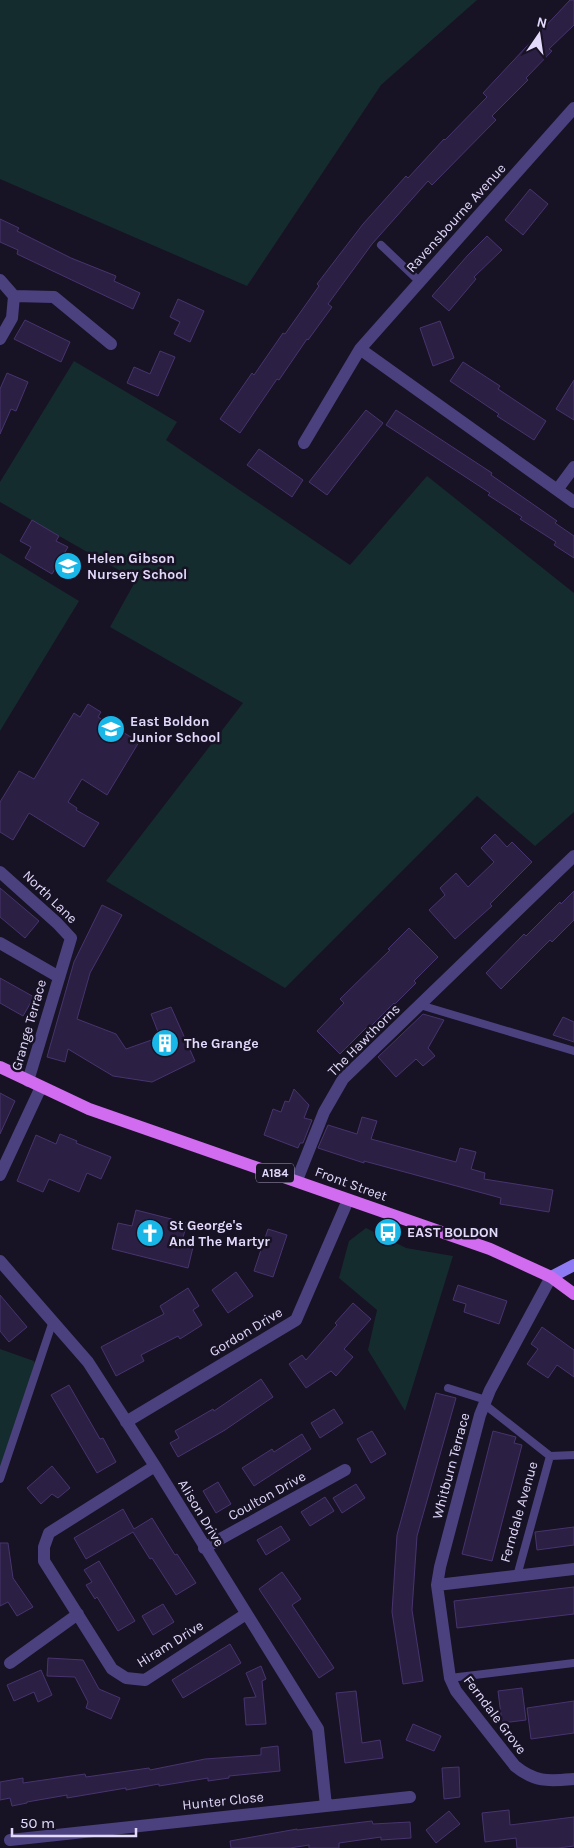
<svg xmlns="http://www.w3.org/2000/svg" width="574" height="1848" viewBox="0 0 574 1848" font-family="Karla,sans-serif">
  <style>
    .green { fill: #152c2e }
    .building { fill: #2c1f44; stroke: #47346e }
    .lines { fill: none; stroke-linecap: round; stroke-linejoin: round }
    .service { stroke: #4c417f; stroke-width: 8 }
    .minor { stroke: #4c417f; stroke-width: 12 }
    .secondary { stroke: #8e7af2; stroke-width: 12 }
    .primary { stroke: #d16bf0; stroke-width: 12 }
    .labels { text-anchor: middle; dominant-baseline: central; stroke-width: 5; stroke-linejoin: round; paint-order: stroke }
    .shield { fill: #181225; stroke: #a59dbb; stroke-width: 1 }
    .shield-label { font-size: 12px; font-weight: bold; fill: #e2d9fb }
    .street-label { font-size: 14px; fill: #e2d9fb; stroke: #181225 }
    .poi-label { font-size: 14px; font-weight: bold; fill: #e2d9fb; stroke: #181225; text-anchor: start }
  </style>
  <rect width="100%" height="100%" fill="#181225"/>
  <path class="green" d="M 0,0 L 477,0 L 381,85 L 247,286 L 0,179 Z
    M 74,361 L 177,422 L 166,440 L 350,565 L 427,476 L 574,593 L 574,812 L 535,846 L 477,796 L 285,988 L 106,881 L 243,703 L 110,627 L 136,580 L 0,502 L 0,482 Z
    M 0,553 L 79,601 L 0,731 Z
    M 366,1228 L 406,1248 L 453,1256 L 405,1411 L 368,1350 L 377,1310 L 339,1278 L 349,1241 Z
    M 0,1349 L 34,1361 L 36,1366 L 0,1470 Z"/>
  <path class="building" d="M 570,0 L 574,0 L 574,25 L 549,49 L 552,51 L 526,78 L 528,80 L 492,116 L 496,120 L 432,185 L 428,181 L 372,244 L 328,304 L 332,307 L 308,340 L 307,339 L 279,380 L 277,379 L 240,433 L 220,419 L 252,373 L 254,375 L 283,333 L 285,334 L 319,286 L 317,284 L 363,224 L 406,176 L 408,178 L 444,139 L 445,140 L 487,97 L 483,93 Z
    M 530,189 L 548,204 L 523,235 L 505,220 Z
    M 0,219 L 19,228 L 17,231 L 71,258 L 116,276 L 114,281 L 140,293 L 133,309 L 17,254 L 18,250 L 0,242 Z
    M 487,236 L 502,250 L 474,277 L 476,279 L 449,311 L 432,296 L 468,255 Z
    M 178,299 L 204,311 L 190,342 L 174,334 L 180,322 L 170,317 Z
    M 25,320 L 70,342 L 61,362 L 14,339 Z
    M 440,321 L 454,358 L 433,366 L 420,328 Z
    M 160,351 L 175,357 L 158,396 L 127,383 L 134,367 L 150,374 Z
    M 463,362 L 500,386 L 498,389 L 546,421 L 534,440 L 497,416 L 499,414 L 450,381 Z
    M 7,373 L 28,382 L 16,411 L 11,409 L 0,434 L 0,389 Z
    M 574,380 L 574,420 L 556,409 Z
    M 366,410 L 383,423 L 327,495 L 309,482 Z
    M 396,410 L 492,473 L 491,475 L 557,521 L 555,523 L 574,536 L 574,558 L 554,545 L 556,542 L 520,519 L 522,517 L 488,495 L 490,493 L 386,425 Z
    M 259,449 L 303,480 L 292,497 L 247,465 Z
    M 32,520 L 59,536 L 56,541 L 68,547 L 52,574 L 25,558 L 31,547 L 20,541 Z
    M 88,704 L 101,712 L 98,717 L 139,742 L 107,795 L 82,779 L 68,802 L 77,808 L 76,810 L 99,823 L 84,847 L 29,813 L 13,840 L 0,832 L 0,802 L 19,771 L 34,779 L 74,713 L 80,717 Z
    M 495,834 L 507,847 L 512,842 L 532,862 L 490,904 L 492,906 L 455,939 L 429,910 L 445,895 L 440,888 L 456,873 L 468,887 L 494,862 L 481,848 Z
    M 0,888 L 39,921 L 25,938 L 0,917 Z
    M 574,891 L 574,920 L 552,942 L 550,940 L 501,989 L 486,973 L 524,934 L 526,936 L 560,902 L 561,904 Z
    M 102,905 L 122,915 L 90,973 L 77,1019 L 116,1034 L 126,1049 L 160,1037 L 151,1014 L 171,1007 L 195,1061 L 152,1082 L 113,1076 L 68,1049 L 65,1062 L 47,1057 L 74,962 Z
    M 409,928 L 438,957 L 414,981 L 416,983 L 395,1004 L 394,1003 L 369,1028 L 368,1026 L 340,1054 L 317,1031 L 344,1003 L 340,999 L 390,950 L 388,949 Z
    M 0,978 L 34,997 L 23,1016 L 0,1003 Z
    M 423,1014 L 444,1020 L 428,1048 L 435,1056 L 423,1066 L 416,1059 L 396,1077 L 378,1057 Z
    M 563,1017 L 574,1022 L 574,1042 L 553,1035 Z
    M 294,1089 L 309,1105 L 304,1118 L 312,1120 L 303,1143 L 300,1143 L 298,1148 L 264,1135 L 273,1109 L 281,1112 L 285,1101 L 289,1102 Z
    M 0,1093 L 15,1101 L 0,1134 Z
    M 362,1117 L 377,1121 L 371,1139 L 456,1162 L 460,1148 L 476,1152 L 471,1169 L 485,1173 L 484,1179 L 553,1190 L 549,1212 L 500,1204 L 501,1198 L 364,1161 L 364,1163 L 318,1148 L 328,1125 L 357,1134 Z
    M 60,1134 L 77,1141 L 76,1143 L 111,1157 L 101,1179 L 87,1173 L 79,1192 L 49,1179 L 43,1192 L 17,1181 L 36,1135 L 56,1144 Z
    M 136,1210 L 187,1223 L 182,1241 L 194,1243 L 188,1268 L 112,1249 L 118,1223 L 132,1226 Z
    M 268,1229 L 287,1235 L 273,1277 L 254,1271 Z
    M 236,1272 L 253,1296 L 228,1313 L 212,1290 Z
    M 458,1285 L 507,1301 L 499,1324 L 464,1312 L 466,1304 L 453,1300 Z
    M 188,1288 L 199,1306 L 193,1310 L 202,1325 L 180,1339 L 178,1336 L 141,1355 L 144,1361 L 116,1376 L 101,1347 L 164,1314 L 160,1306 Z
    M 0,1295 L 27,1327 L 9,1342 L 0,1331 Z
    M 353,1303 L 371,1319 L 344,1349 L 353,1357 L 336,1376 L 331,1371 L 306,1388 L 289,1364 L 302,1355 L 306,1360 L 337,1325 L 335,1323 Z
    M 542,1327 L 574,1350 L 574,1377 L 557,1365 L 548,1378 L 527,1364 L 538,1349 L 531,1344 Z
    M 261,1379 L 273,1397 L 225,1430 L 178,1457 L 170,1443 L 179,1438 L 175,1431 L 213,1409 L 214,1411 Z
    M 69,1385 L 100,1439 L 103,1438 L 116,1462 L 97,1473 L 51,1395 Z
    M 436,1393 L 456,1398 L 417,1536 L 412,1610 L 423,1681 L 403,1684 L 392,1612 L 397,1535 Z
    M 334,1409 L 343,1423 L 320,1438 L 311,1423 Z
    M 372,1431 L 386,1454 L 371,1463 L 357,1439 Z
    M 493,1431 L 516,1437 L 514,1443 L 522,1445 L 492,1561 L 462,1554 Z
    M 302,1434 L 311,1449 L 254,1486 L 242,1468 L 272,1449 L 274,1452 Z
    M 52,1466 L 70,1488 L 58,1498 L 52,1494 L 41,1504 L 27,1488 Z
    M 218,1482 L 231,1504 L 216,1513 L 203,1491 Z
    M 356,1484 L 365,1498 L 342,1513 L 333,1498 Z
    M 325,1497 L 334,1511 L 310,1526 L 301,1512 Z
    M 123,1509 L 134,1529 L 152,1518 L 175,1555 L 177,1554 L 196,1583 L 176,1595 L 152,1558 L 150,1559 L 133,1532 L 86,1559 L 74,1538 Z
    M 281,1526 L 290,1540 L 266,1555 L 257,1540 Z
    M 574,1527 L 574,1545 L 537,1550 L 535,1532 Z
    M 0,1543 L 8,1543 L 13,1578 L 33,1607 L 17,1616 L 8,1602 L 0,1606 Z
    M 99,1561 L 135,1621 L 118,1631 L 97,1597 L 95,1599 L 86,1585 L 92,1582 L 84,1570 Z
    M 282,1572 L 301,1599 L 292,1605 L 334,1668 L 319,1678 L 259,1589 Z
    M 574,1587 L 574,1614 L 457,1628 L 454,1601 Z
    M 163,1604 L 174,1622 L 153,1635 L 142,1616 Z
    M 230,1644 L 241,1663 L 183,1698 L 172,1680 Z
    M 48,1658 L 83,1660 L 99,1689 L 120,1698 L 111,1719 L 86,1708 L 88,1702 L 75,1677 L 47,1676 Z
    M 261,1666 L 266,1679 L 262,1681 L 266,1724 L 246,1725 L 244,1698 L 256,1697 L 246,1673 Z
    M 41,1670 L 52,1695 L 38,1702 L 34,1692 L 14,1701 L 7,1685 Z
    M 522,1688 L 526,1720 L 502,1723 L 498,1691 Z
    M 356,1691 L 362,1743 L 380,1740 L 383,1758 L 345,1763 L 336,1693 Z
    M 574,1701 L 574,1733 L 531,1739 L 527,1708 Z
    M 413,1724 L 441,1736 L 434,1751 L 406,1740 Z
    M 278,1746 L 280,1771 L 229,1776 L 229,1778 L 208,1781 L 208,1778 L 159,1786 L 159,1784 L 126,1790 L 126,1788 L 67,1798 L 67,1795 L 27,1802 L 27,1803 L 12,1806 L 10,1798 L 0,1800 L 0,1782 L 23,1778 L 23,1783 L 85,1774 L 86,1777 L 149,1768 L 150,1770 L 205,1759 L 261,1755 L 261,1748 Z
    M 459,1767 L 460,1797 L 444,1799 L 442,1768 Z
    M 509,1810 L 510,1825 L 574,1817 L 574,1846 L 558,1848 L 517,1848 L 516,1838 L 485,1842 L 482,1813 Z
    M 449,1811 L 460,1824 L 436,1843 L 426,1830 Z
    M 372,1821 L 373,1824 L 410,1822 L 411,1838 L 381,1840 L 381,1837 L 339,1843 L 339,1848 L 309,1848 L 309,1845 L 290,1848 L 231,1848 L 230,1841 L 297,1829 L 297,1830 Z"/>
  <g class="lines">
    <path class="service" d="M 381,245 L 420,282
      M 420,1005 L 574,1051
      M 448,1388 L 486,1400
      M 484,1404 L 550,1456 L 574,1455
      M 0,1479 L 53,1321
      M 517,1576 L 550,1456
      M 450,1678 L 574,1663"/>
    <path class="minor" d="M 0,280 L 14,296 L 12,318 L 0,339
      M 14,296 L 54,297 L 111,344
      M 360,349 L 574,502
      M 304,443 L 360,349 L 574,108
      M 557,490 L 574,467
      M 0,872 L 57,923 L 71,938 L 28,1081
      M 0,943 L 59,977
      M 0,1175 L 41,1087
      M 297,1180 L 324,1112 L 343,1079 L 574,856
      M 0,1261 L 88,1362 L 155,1466 L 318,1729 L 326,1806
      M 551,1277 L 490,1390 L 480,1415 L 440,1567 L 437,1585 L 450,1678 L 456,1691 L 515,1766 C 536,1783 549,1781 574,1779
      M 126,1422 L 296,1320 L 348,1200
      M 155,1466 L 49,1533 L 44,1547 L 44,1561 L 112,1669 L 126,1678 L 145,1680 L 246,1614
      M 204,1548 L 345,1470
      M 437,1585 L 574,1569
      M 10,1663 L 78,1614
      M 10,1840 L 410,1797"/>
    <path class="secondary" d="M 551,1277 L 574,1265"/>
    <path class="primary" d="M 0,1067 L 89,1109 L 490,1249 L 551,1277 L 574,1294"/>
  </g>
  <defs>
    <g id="school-disc" transform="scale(1.4375)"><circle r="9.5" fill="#19b6e8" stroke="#181225"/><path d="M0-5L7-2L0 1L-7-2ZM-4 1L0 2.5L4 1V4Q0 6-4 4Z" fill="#fff"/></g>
    <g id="building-disc" transform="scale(1.4375)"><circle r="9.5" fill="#19b6e8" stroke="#181225"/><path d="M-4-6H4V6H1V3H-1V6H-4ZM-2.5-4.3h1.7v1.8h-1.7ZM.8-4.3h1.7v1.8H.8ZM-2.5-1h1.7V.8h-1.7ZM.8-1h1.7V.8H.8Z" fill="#fff"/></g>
    <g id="bus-disc" transform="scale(1.4375)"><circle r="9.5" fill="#19b6e8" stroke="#181225"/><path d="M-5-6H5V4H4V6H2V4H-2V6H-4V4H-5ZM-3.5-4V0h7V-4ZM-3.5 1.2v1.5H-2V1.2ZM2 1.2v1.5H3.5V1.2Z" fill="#fff"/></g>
    <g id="church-disc" transform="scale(1.4375)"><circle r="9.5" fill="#19b6e8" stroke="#181225"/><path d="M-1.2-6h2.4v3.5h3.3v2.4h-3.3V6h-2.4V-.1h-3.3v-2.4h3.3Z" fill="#fff"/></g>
  </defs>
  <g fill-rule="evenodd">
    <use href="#school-disc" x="68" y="566"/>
    <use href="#school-disc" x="111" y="729"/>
    <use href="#building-disc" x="165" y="1043"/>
    <use href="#bus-disc" x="388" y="1232"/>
    <use href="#church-disc" x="150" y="1233"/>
  </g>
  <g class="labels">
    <rect class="shield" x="256" y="1163.5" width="38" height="19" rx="4"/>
    <g class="shield-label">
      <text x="275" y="1173">A184</text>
    </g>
    <g class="street-label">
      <text transform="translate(456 218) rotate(-48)">Ravensbourne Avenue</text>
      <text transform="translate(50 897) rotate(44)">North Lane</text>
      <text transform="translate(29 1025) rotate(-74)">Grange Terrace</text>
      <text transform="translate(364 1040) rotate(-45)">The Hawthorns</text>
      <text transform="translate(351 1184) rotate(20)">Front Street</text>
      <text transform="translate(246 1332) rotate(-31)">Gordon Drive</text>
      <text transform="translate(451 1466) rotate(-75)">Whitburn Terrace</text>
      <text transform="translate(267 1496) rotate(-29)">Coulton Drive</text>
      <text transform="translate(519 1512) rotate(-74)">Ferndale Avenue</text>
      <text transform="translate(201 1513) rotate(59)">Alison Drive</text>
      <text transform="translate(170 1644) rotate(-32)">Hiram Drive</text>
      <text transform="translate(495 1715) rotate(53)">Ferndale Grove</text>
      <text transform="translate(223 1801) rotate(-6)">Hunter Close</text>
    </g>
    <g class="poi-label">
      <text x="87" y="558">Helen Gibson<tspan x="87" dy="16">Nursery School</tspan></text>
      <text x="130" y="721">East Boldon<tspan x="130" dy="16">Junior School</tspan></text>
      <text x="184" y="1043">The Grange</text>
      <text x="169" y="1225">St George's<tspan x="169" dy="16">And The Martyr</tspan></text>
      <text x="407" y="1232">EAST BOLDON</text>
    </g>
  </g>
  <g transform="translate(539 35) rotate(13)" stroke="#181225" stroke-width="4" paint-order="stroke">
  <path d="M0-4L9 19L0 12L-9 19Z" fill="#e2d9fb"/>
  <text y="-8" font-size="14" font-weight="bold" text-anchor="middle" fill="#e2d9fb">N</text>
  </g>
  <path d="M12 1828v8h124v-8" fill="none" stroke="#e2d9fb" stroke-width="2.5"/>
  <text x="20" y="1828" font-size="15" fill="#e2d9fb" stroke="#181225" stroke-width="4" paint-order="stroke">50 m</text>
</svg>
